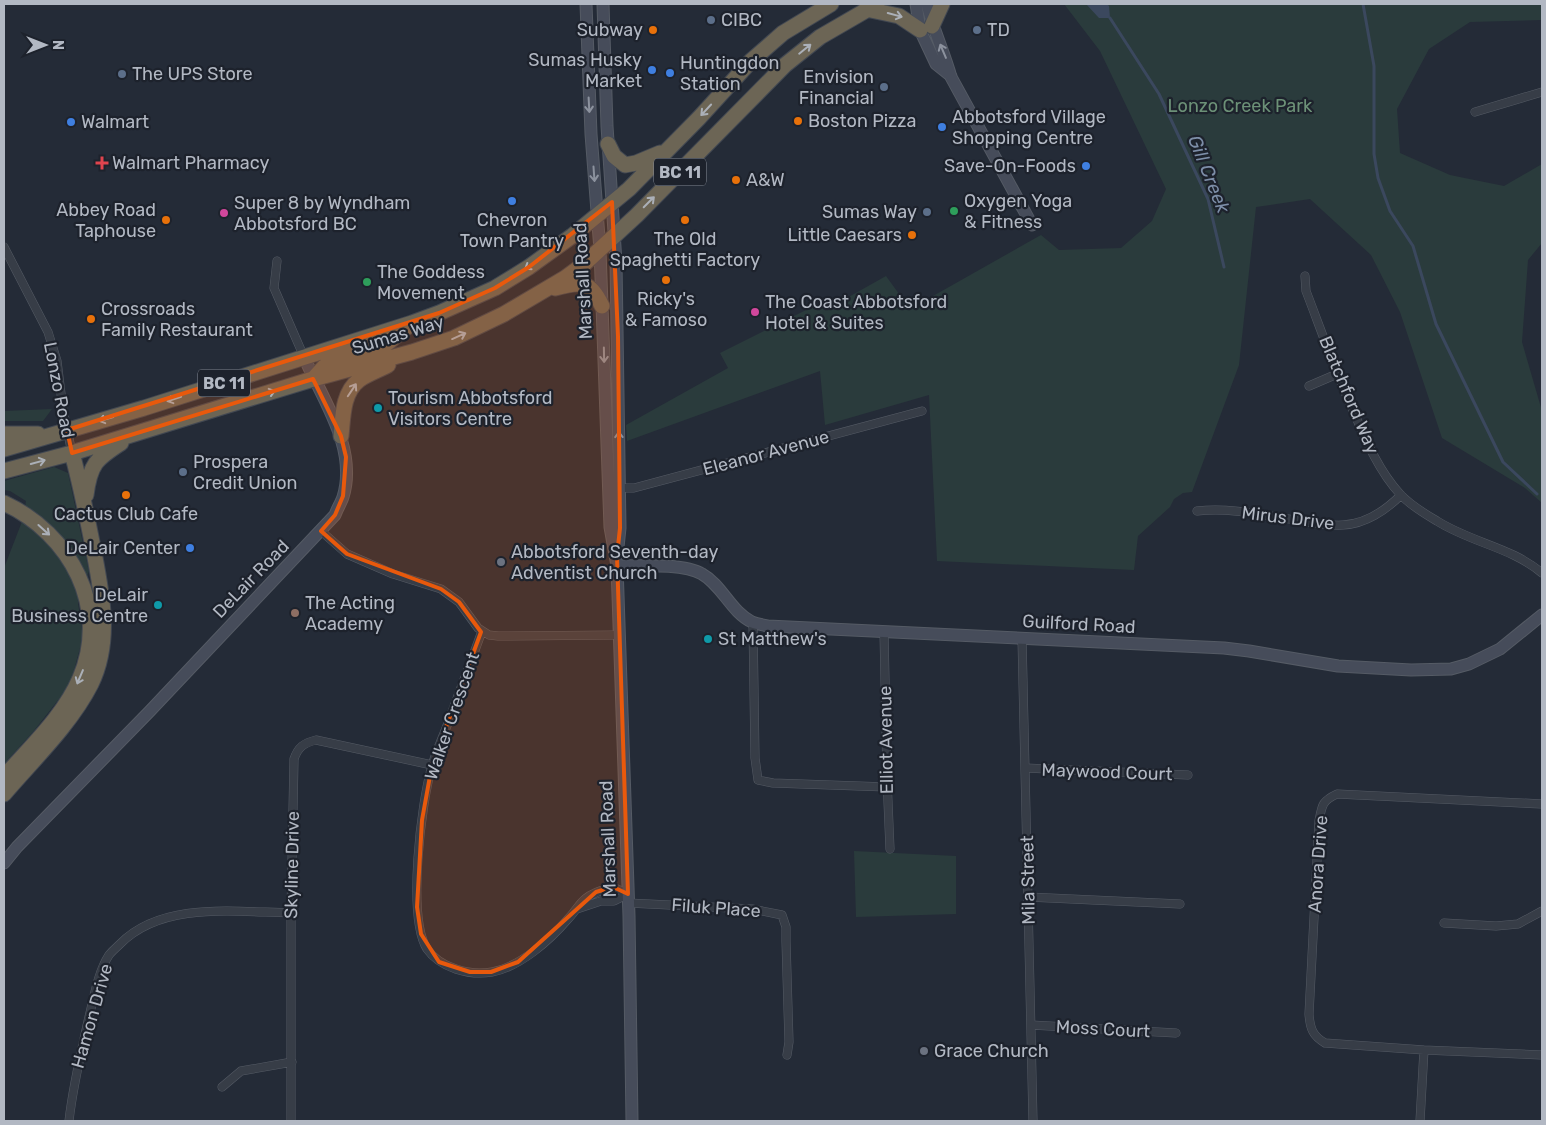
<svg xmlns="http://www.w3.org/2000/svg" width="1546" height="1125" viewBox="0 0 1546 1125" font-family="Rubik,sans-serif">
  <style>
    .green { fill: #2a3b3c }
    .water { fill: #3b485e }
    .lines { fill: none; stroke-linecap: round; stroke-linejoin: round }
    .stream { stroke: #3b485e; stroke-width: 3 }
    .street-casing { stroke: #555b65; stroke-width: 9 }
    .secondary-casing { stroke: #555b65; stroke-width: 13 }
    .highway-casing { stroke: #424852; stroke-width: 17 }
    .street { stroke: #373d47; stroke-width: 8 }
    .secondary { stroke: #464c5a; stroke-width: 11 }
    .highway { stroke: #6c6555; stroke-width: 15 }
    .oneway { stroke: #abb0b8 }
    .oneway2 { stroke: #8c929e }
    .marked { fill: #e8590c; fill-opacity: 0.2; stroke: #e8590c; stroke-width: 4; stroke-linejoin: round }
    .service-dot { fill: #5c6f8a; stroke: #1d222c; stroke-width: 2 }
    .food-dot { fill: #e8710a; stroke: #1d222c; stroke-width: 2 }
    .shop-dot { fill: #3f7fe0; stroke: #1d222c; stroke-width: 2 }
    .health-dot { fill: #e0444e; stroke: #1d222c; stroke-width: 2 }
    .leisure-dot { fill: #2e9e5b; stroke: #1d222c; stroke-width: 2 }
    .hotel-dot { fill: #d1479c; stroke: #1d222c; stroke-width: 2 }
    .culture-dot { fill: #0f9aa8; stroke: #1d222c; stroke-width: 2 }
    .worship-dot { fill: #6b7280; stroke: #1d222c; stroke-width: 2 }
    .education-dot { fill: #8d6e63; stroke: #1d222c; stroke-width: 2 }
    .labels { text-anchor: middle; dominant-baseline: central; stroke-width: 4.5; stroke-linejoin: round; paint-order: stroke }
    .shield { fill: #1d222c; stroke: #858b96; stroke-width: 1 }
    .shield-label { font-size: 16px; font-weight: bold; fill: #b2b8c3 }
    .poi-label { font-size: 18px; fill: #b2b8c3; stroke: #1d222c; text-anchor: start }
    .park-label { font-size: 18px; fill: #6c9177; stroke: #1d222c }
    .street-label { font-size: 18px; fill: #b2b8c3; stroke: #1d222c }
    .water-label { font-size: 19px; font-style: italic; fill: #7d8ea8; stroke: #1d222c }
  </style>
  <rect width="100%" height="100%" fill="#242b37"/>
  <path class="green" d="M 1064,4 L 1542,4 L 1542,20 L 1470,22 L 1429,49 L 1397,109 L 1400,153 L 1450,175 L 1504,186 L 1542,164 L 1542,243 L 1528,260 L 1522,342 L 1542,411 L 1542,503 L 1525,488 L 1442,438 L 1400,312 L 1371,255 L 1310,199 L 1256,207 L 1239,365 L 1192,492 L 1183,493 L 1174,499 L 1170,507 L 1138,536 L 1134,570 L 937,561 L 929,395 L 825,425 L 820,371 L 627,441 L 626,425 L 728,368 L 720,353 L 826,300 L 845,299 L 886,276 L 910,309 L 1041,235 L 1059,250 L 1121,248 L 1152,221 L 1166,189 L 1100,51 Z
    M 52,409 L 43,421 L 4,421 L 4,411 Z
    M 54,467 L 68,473 L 89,571 L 78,603 L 83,637 L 70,685 L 33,732 L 4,764 L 4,568 L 23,519 L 26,501 L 10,491 L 4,490 L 4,481 Z
    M 854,851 L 956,856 L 956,914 L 856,917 Z"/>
  <path class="water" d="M 1086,4 L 1107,4 L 1109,6 L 1110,18 L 1099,18 Z"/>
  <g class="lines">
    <path class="stream" d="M 1363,4 L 1374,66 L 1374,154 L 1378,178 L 1390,211 L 1413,246 L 1436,324 L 1503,462 L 1537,494
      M 1110,18 L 1159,94 L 1208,199 L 1224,267"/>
    <g class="street-casing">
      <path id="street" d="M 1475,112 L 1542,92
        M 4,247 L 48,332 L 57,361 L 63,410 L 72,453
        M 277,261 L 274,288 L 304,357
        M 1305,276 L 1306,291 C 1321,330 1335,370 1352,408 C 1365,438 1378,470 1400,494 C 1410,505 1425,514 1437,521 C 1472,543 1511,547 1542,573
        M 1309,386 L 1337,374
        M 616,488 L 634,488 L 922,411
        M 1197,511 C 1232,507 1267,516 1301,521 C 1315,523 1329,526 1343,525 C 1365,524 1386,510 1401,495
        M 321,531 L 347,554 L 393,574 L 441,589 L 459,602 L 478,628 L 489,635 L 498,636 L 619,635
        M 753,623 L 755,758 L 758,780 L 773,783 L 887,787
        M 482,631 C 471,662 459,692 448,723 C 443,737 436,751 432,766 C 421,803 407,917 427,949 C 440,968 470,976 492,972 C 520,967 550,940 568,919 C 574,913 579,904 585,899 C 593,892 603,890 613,887 L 628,894
        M 884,632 L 887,778 L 890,849
        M 1022,638 L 1033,1121
        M 1025,768 L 1188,775
        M 1542,804 L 1337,794 C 1322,801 1322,805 1319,821 L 1309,1014 C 1310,1029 1313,1036 1325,1043 L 1424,1050 L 1542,1055
        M 1028,897 L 1180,904
        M 628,903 L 752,909 L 782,915 L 786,927 L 786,941 L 789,1042 L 787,1055
        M 577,909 L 601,901 L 614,901 L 628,894
        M 1444,923 L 1496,926 L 1518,924 L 1542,911
        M 1031,1025 L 1176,1033
        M 222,1087 L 241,1071 L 292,1062
        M 69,1121 C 73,1085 81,1052 89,1017 C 94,997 98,972 109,955 C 112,951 116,948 120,944 C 162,901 236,912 291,913
        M 291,1121 L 291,913 L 294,759 C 298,747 304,743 316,740 L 432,765
        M 1420,1121 L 1424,1050"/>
    </g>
    <g class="secondary-casing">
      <path id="secondary" d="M 586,4 L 591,134 L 600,250 L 610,527 L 617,566 L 629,916 L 632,1121
        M 603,4 L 607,126 L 616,262 L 620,528 L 618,547
        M 916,4 L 920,30 L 936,64 L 951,76
        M 927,4 C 933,29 944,52 951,77 L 1032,225
        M 617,566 C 639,566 684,563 702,574 C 722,585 731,612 752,622 C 757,624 763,625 768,626 L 1224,648 L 1249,651 L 1338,666 L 1411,670 L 1451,669 L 1469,664 L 1500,649 L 1542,615
        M 4,863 L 17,847 L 149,712 L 335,515 C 337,509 341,503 343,497 C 358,449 323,400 304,357"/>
    </g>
    <g class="highway-casing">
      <path id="highway" d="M 866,9 L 899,16 L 920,30
        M 932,26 L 942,4
        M 608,144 L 614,156 L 625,165 L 636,163 L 660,153
        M 555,288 C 581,281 590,280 602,306
        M 315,377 L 324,367 L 330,363 L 385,345 L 407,327
        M 4,434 L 38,434
        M 341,436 C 343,418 342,393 359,380 C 367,374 379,370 388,365
        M 4,449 L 144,408 L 412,323 L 439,313 L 495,288 L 529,267 L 572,236 L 629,189 L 699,118 L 751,61 L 783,33 L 831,4
        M 4,471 L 72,453 L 313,379 L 412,352 L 454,338 L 504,314 L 565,278 L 584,264 L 637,215 L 785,65 L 820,37 L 877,4
        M 86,495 C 90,464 96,459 121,443
        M 4,503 C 71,534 110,608 80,678 C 64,716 30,747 4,777
        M 4,794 C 34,759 70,725 91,684 C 113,639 101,589 92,542 C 86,512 80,483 72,453"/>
    </g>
    <use href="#street" class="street"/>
    <use href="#secondary" class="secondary"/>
    <use href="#highway" class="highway"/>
  </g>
  <defs><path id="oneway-shaft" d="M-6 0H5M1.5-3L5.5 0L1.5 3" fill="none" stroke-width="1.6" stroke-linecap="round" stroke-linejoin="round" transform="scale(1.25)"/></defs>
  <g class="oneway">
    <use href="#oneway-shaft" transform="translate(895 15) rotate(15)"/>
    <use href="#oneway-shaft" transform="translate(805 49) rotate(-39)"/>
    <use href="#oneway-shaft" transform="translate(706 110) rotate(133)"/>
    <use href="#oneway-shaft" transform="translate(649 202) rotate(-45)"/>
    <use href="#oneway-shaft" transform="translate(531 265) rotate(146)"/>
    <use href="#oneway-shaft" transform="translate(459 336) rotate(-24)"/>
    <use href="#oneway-shaft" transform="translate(352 390) rotate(-56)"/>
    <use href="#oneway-shaft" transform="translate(268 393) rotate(-17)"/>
    <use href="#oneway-shaft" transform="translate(174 399) rotate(162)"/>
    <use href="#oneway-shaft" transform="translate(106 419) rotate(164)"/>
    <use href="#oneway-shaft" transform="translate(38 462) rotate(-15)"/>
    <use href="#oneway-shaft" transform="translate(44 530) rotate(42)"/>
    <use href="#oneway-shaft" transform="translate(80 677) rotate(113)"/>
  </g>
  <g class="oneway2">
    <use href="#oneway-shaft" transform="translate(943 51) rotate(-113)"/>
    <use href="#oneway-shaft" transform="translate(589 105) rotate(87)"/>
    <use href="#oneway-shaft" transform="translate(594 174) rotate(86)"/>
    <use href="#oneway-shaft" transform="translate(604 355) rotate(89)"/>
    <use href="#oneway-shaft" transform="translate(619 439) rotate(-91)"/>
  </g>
  <path class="marked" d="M 612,202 L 618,336 L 620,528 L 617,556 L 628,894 L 613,887 L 596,892 L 518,962 L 491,972 L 470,972 L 439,962 L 421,934 L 417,907 L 422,820 L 432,765 L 481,632 L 459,602 L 441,589 L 347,554 L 321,531 L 335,515 L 343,496 L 346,457 L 341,436 L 313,379 L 72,453 L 67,430 L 439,313 L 495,288 L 529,267 Z"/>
  <g class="service-dot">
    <circle cx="711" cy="20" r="5"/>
    <circle cx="977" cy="30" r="5"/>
    <circle cx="122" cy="74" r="5"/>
    <circle cx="884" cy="87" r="5"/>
    <circle cx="927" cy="212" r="5"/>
    <circle cx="183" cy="472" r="5"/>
  </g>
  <g class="food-dot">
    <circle cx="653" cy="30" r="5"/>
    <circle cx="798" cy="121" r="5"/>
    <circle cx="736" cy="180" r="5"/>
    <circle cx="166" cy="220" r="5"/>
    <circle cx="685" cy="220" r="5"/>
    <circle cx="912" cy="235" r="5"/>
    <circle cx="666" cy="280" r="5"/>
    <circle cx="91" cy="319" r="5"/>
    <circle cx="126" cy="495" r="5"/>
  </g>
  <g class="shop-dot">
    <circle cx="652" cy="70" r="5"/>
    <circle cx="670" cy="73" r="5"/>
    <circle cx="71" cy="122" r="5"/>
    <circle cx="942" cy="127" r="5"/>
    <circle cx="1086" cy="166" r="5"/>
    <circle cx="512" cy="201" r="5"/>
    <circle cx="190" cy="548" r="5"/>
  </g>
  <path class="health-dot" d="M99.5 155.5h5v5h5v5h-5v5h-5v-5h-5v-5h5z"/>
  <g class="leisure-dot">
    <circle cx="954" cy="211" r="5"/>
    <circle cx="367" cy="282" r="5"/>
  </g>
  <g class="hotel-dot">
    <circle cx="224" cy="213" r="5"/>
    <circle cx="755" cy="312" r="5"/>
  </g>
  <g class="culture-dot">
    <circle cx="378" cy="408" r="5"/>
    <circle cx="158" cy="605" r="5"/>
    <circle cx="708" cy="639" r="5"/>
  </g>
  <g class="worship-dot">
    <circle cx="501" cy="562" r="5"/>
    <circle cx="924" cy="1051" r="5"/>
  </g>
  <circle class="education-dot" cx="295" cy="613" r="5"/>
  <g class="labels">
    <g class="shield">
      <rect x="654" y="158.5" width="52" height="27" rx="4"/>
      <rect x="198" y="369.5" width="52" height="27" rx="4"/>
    </g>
    <g class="shield-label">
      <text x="680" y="172">BC 11</text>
      <text x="224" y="383">BC 11</text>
    </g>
    <g class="poi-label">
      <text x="721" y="20">CIBC</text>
      <text x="643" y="30" text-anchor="end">Subway</text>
      <text x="987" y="30">TD</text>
      <text x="642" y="60" text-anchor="end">Sumas Husky<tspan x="642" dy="21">Market</tspan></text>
      <text x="680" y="63">Huntingdon<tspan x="680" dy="21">Station</tspan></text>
      <text x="132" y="74">The UPS Store</text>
      <text x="874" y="77" text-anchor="end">Envision<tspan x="874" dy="21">Financial</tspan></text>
      <text x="952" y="117">Abbotsford Village<tspan x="952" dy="21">Shopping Centre</tspan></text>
      <text x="808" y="121">Boston Pizza</text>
      <text x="81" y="122">Walmart</text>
      <text x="112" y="163">Walmart Pharmacy</text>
      <text x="1076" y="166" text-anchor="end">Save-On-Foods</text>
      <text x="746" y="180">A&amp;W</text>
      <text x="964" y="201">Oxygen Yoga<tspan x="964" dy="21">&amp; Fitness</tspan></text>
      <text x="234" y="203">Super 8 by Wyndham<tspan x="234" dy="21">Abbotsford BC</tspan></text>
      <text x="156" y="210" text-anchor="end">Abbey Road<tspan x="156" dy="21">Taphouse</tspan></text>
      <text x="917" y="212" text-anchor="end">Sumas Way</text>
      <text x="512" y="220" text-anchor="middle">Chevron<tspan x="512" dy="21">Town Pantry</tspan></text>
      <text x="902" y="235" text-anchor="end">Little Caesars</text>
      <text x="685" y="239" text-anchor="middle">The Old<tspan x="685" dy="21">Spaghetti Factory</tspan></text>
      <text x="377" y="272">The Goddess<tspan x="377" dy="21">Movement</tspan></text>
      <text x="666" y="299" text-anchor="middle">Ricky's<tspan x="666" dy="21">&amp; Famoso</tspan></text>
      <text x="765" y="302">The Coast Abbotsford<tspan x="765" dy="21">Hotel &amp; Suites</tspan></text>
      <text x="101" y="309">Crossroads<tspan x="101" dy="21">Family Restaurant</tspan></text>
      <text x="388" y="398">Tourism Abbotsford<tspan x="388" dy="21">Visitors Centre</tspan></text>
      <text x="193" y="462">Prospera<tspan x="193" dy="21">Credit Union</tspan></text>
      <text x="126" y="514" text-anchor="middle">Cactus Club Cafe</text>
      <text x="180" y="548" text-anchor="end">DeLair Center</text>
      <text x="511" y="552">Abbotsford Seventh-day<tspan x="511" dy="21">Adventist Church</tspan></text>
      <text x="148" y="595" text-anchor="end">DeLair<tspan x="148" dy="21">Business Centre</tspan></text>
      <text x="305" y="603">The Acting<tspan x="305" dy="21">Academy</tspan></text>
      <text x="718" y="639">St Matthew's</text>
      <text x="934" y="1051">Grace Church</text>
    </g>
    <g class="park-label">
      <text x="1240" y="106">Lonzo Creek Park</text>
    </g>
    <g class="street-label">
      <text transform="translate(583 281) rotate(-93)">Marshall Road</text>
      <text transform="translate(398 335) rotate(-17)">Sumas Way</text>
      <text transform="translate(59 390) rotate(79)">Lonzo Road</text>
      <text transform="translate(1349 395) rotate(67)">Blatchford Way</text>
      <text transform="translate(766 453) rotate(-15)">Eleanor Avenue</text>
      <text transform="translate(1288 518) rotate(7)">Mirus Drive</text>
      <text transform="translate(251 579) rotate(-46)">DeLair Road</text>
      <text transform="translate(1079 624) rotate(3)">Guilford Road</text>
      <text transform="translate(452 716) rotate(-71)">Walker Crescent</text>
      <text transform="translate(886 740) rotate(-91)">Elliot Avenue</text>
      <text transform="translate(1107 772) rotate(2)">Maywood Court</text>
      <text transform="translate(608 839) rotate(-92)">Marshall Road</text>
      <text transform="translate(1318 864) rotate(-86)">Anora Drive</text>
      <text transform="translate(292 865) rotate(-89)">Skyline Drive</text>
      <text transform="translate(1028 880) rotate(-91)">Mila Street</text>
      <text transform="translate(716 908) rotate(4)">Filuk Place</text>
      <text transform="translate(92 1016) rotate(-74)">Hamon Drive</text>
      <text transform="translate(1103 1029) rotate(3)">Moss Court</text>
    </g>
    <g class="water-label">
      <text transform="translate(1209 174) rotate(68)">Gill Creek</text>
    </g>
  </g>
  <rect width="1546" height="1125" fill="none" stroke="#b2b8c3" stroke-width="10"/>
  <g transform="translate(45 45) rotate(90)" stroke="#1d222c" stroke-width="4" paint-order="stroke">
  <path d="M0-4L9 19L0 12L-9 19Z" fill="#b2b8c3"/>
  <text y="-8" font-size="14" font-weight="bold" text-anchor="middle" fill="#b2b8c3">N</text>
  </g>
</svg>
